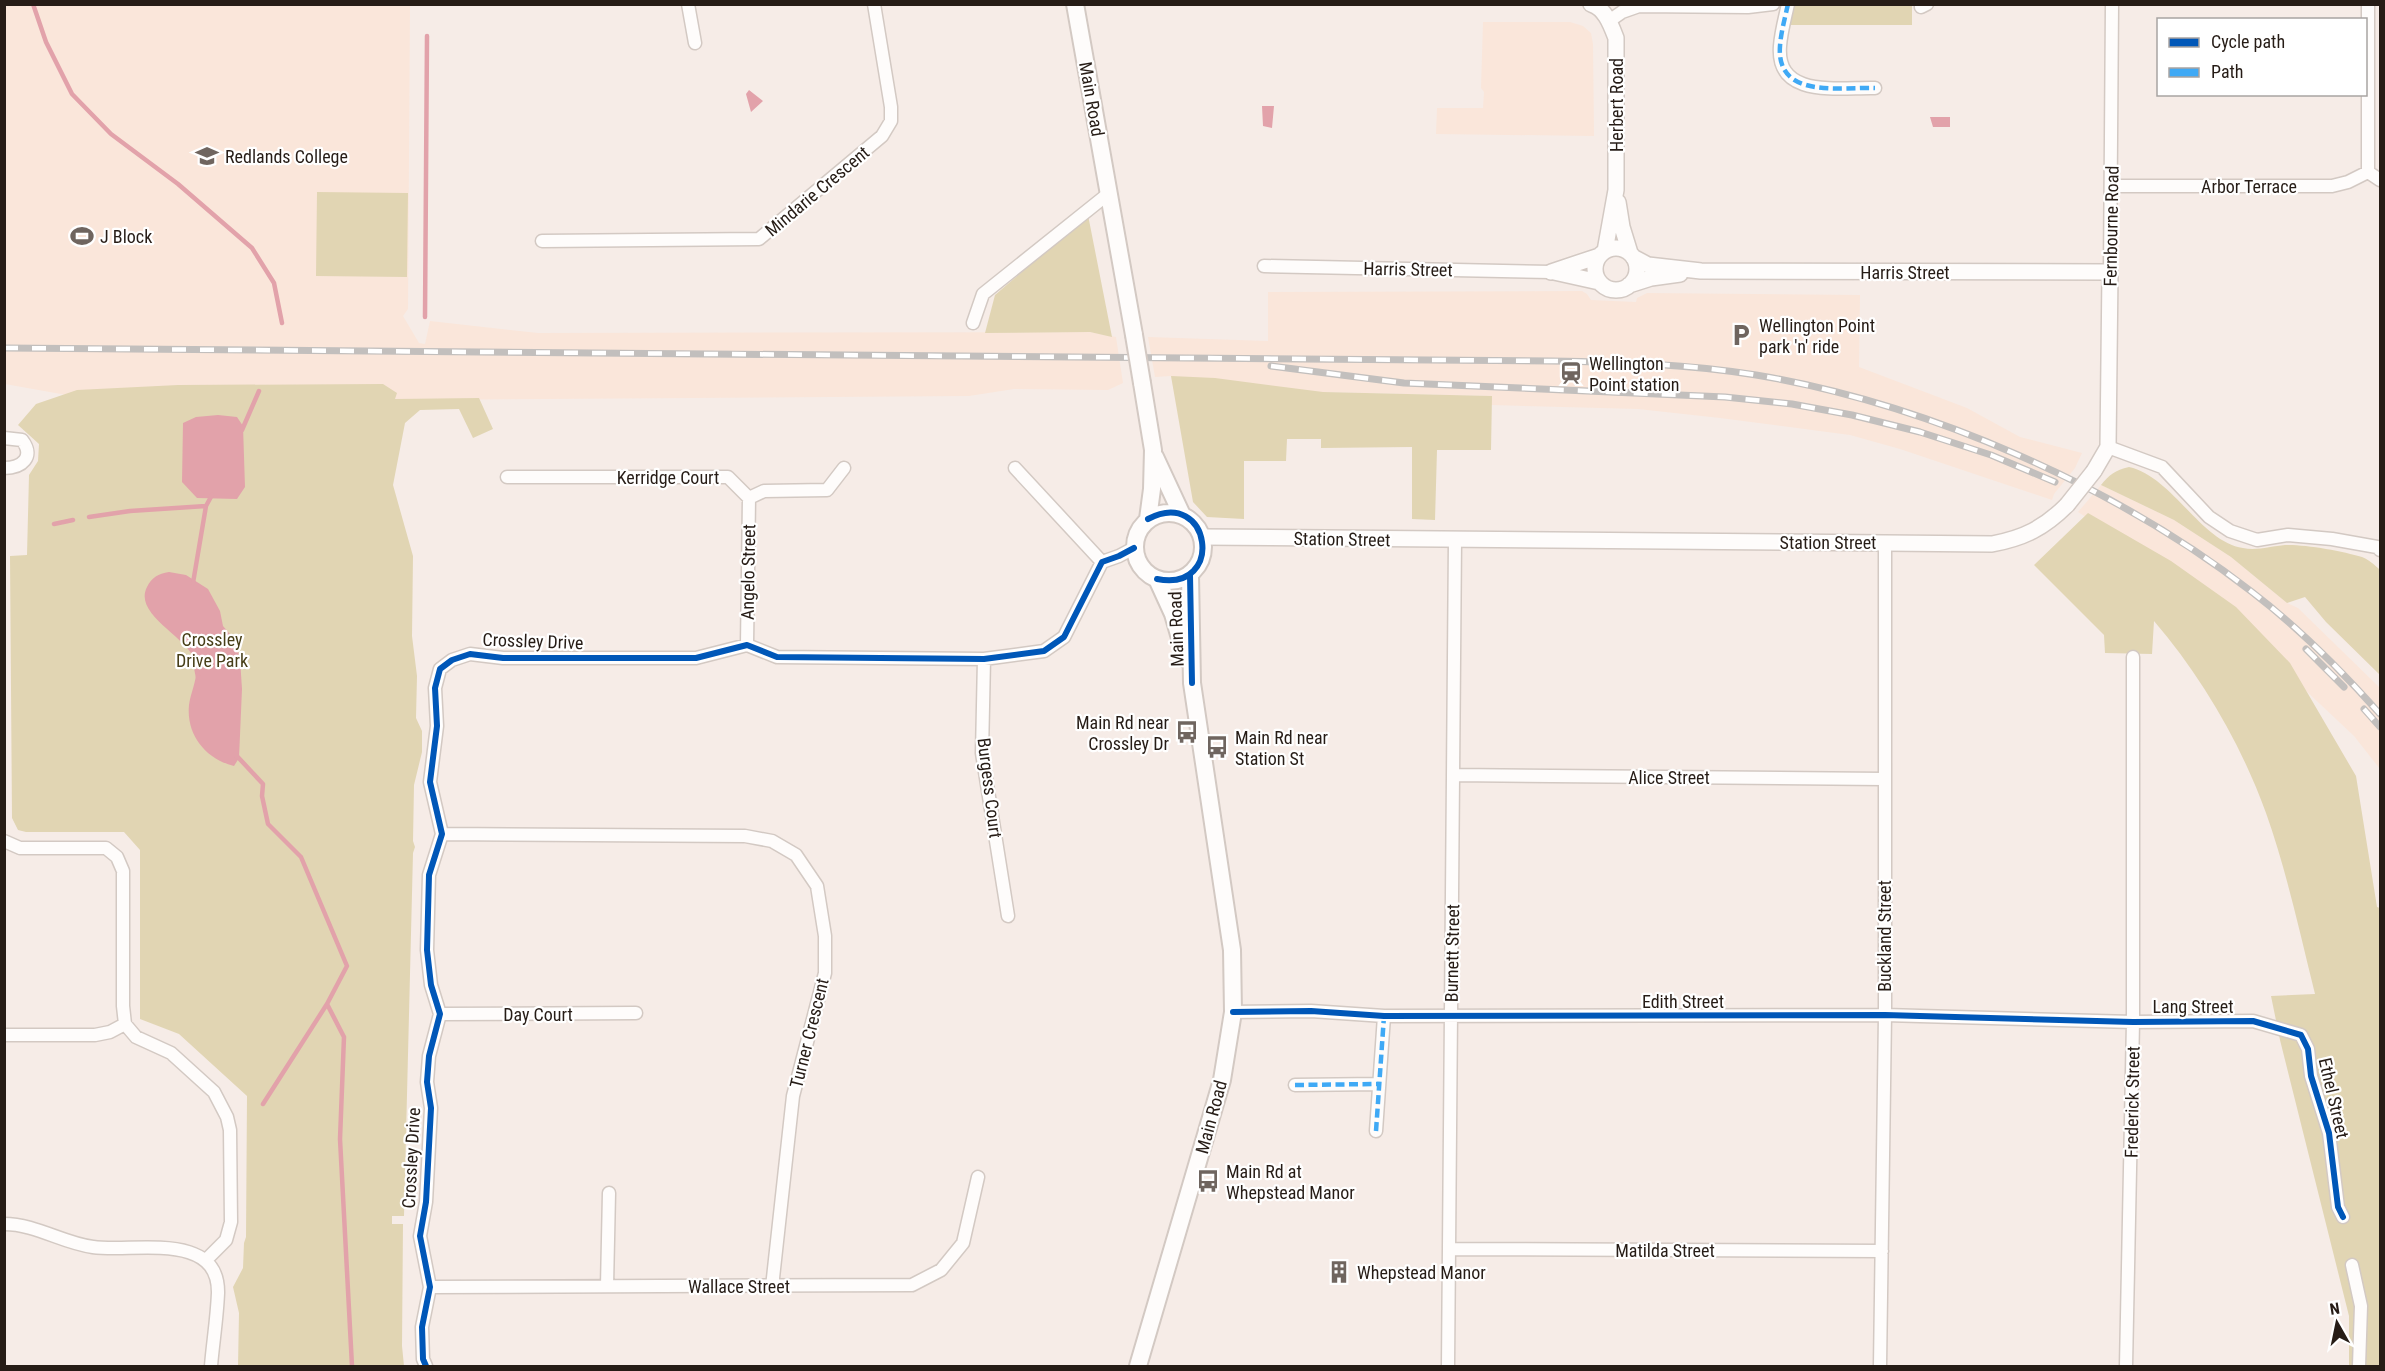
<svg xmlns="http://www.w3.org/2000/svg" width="2385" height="1371" viewBox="0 0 2385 1371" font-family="'Roboto Condensed',sans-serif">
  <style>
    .built { fill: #fae6da }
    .green { fill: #e1d5b3 }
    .water { fill: #e2a2aa }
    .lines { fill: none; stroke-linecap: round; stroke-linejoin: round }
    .stream { stroke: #e2a2aa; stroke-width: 4.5 }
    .minor-casing { stroke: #d3c9c3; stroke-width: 15 }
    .tertiary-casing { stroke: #d3c9c3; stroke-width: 18 }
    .secondary-casing { stroke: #d3c9c3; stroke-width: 20 }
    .minor { stroke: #fefcfb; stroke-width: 12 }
    .tertiary { stroke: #fefcfb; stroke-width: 15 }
    .secondary { stroke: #fefcfb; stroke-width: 16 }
    .rail-casing { stroke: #c2bfbd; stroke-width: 7 }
    .rail { stroke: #fff; stroke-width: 4.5; stroke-dasharray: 14; stroke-linecap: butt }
    .tertiary-bridge-casing { stroke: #d3c9c3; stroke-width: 18; stroke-linecap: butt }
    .secondary-bridge-casing { stroke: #d3c9c3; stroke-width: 20; stroke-linecap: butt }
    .tertiary-bridge { stroke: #fefcfb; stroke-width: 15 }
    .secondary-bridge { stroke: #fefcfb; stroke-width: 16 }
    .quiet { stroke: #3fa9f5; stroke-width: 4.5; stroke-dasharray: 9 4.5; stroke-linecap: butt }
    .cycleway-casing { stroke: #fff; stroke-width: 10 }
    .cycleway { stroke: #0057b8; stroke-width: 6 }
    .labels { text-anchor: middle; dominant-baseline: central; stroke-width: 4.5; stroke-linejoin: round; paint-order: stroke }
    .street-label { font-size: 18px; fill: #261c16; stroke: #fff }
    .poi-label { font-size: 18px; fill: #261c16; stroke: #fff; text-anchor: start }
    .park-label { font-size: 18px; fill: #473e18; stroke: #fff }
  </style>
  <rect width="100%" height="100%" fill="#f6ece7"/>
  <path class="built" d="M 5,4 L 410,5 L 408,309 L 403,316 L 419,343 L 425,344 L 430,321 L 538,333 L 1090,332 L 1116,337 L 1123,383 L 1108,390 L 1014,389 L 969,396 L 278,401 L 72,396 L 5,384 Z
    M 1483,22 L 1570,22 L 1583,26 L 1591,33 L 1593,44 L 1594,136 L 1436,134 L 1437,108 L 1483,108 L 1484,92 L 1481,88 Z
    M 1582,291 L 1587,294 L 1591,300 L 1636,302 L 1637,298 L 1647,293 L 1860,295 L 1859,367 L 1967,408 L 2020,437 L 2082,453 L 2075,468 L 2054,494 L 2052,500 L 1900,449 L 1850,435 L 1720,418 L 1638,409 L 1491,405 L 1491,396 L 1323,392 L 1176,400 L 1171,376 L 1155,377 L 1148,337 L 1268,341 L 1268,292 Z
    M 2101,485 L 2174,520 L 2231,557 L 2287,603 L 2298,608 L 2380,688 L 2380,769 L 2354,736 L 2232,621 L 2176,577 L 2078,512 Z"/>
  <path class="green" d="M 1787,5 L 1912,5 L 1912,25 L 1787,25 Z
    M 317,192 L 408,193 L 407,277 L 316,276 Z
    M 1088,215 L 1112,337 L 1090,332 L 985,333 L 995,295 Z
    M 1171,376 L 1215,378 L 1323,392 L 1492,396 L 1491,450 L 1437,450 L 1435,520 L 1412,519 L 1412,447 L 1321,448 L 1321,439 L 1287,439 L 1286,461 L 1244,461 L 1244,519 L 1207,517 L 1193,502 Z
    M 383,384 L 397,393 L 395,399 L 479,398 L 493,429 L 473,438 L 459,409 L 420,410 L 405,423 L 393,485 L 413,556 L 412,636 L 417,676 L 416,718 L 422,731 L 422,752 L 414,785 L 413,841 L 415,847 L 413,853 L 404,1216 L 392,1216 L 392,1224 L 403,1224 L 402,1346 L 404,1366 L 238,1366 L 239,1313 L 233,1287 L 243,1268 L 244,1243 L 246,1237 L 247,1096 L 179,1034 L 140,1019 L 140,850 L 124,832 L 26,832 L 18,830 L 12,818 L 10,556 L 27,555 L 29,475 L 38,461 L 39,444 L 18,425 L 36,404 L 77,390 L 178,385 Z
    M 2129,467 C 2173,477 2201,542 2243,548 C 2256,551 2272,546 2285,545 C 2303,544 2343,551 2362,557 C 2368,559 2375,565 2380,570 L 2380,675 L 2326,622 L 2305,597 L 2287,603 L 2231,557 L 2174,520 L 2101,485 C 2109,475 2115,470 2129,467 Z
    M 2088,513 L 2171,561 L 2236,607 L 2290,663 L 2356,776 L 2377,907 L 2380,908 L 2380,1366 L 2349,1366 L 2349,1316 L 2280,1040 L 2271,996 L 2315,994 C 2300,934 2287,872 2266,813 C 2241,744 2202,677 2154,621 L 2152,654 L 2105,653 L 2104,635 L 2034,565 Z"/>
  <path class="water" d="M 749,90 L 763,101 L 751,112 L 746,94 Z
    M 1262,106 L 1274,106 L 1272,128 L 1263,126 Z
    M 1930,117 L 1950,117 L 1950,127 L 1933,127 Z
    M 218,415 L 237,417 L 243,426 L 245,487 L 237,499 L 197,498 L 182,482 L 183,423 L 196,417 Z
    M 169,572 L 186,575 L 208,589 L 220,611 L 223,626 L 235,640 L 240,659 L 242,689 L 239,758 L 234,766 C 206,759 186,735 189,705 C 191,690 200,675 195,660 C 186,636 133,614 147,587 C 152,577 158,574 169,572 Z"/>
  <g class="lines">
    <path class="stream" d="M 33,4 L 46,42 L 72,94 L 111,134 L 178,184 L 252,248 L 274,283 L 282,323
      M 425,317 L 427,36
      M 242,430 L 259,391
      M 89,517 L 130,511 L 206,506
      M 54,524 L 73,520
      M 193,583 L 206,506 L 212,495
      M 194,656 L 198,677
      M 235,754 L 263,784 L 262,796 L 268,824 L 301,857 L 347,966 L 327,1004 L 263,1104
      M 327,1004 L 344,1037 L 340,1139 L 352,1366"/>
    <g class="minor-casing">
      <path id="minor" d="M 688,4 L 695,43
        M 1788,4 C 1785,18 1781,32 1780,46 C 1776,99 1839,87 1875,88
        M 1921,7 L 1927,4
        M 1609,21 L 1622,12 L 1639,6 L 1748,7 L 1773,4
        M 2368,172 L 2368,4
        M 2112,186 L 2332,186 L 2348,182 L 2368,172 L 2380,180
        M 542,241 L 759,239 L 882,136 L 891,121 L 891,107 L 874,4
        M 1264,266 L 1551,272
        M 2110,272 L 2112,4
        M 973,323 L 983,294 L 1108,194
        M 4,438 L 22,440 C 35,457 22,468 4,468
        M 2108,447 L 2162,467 L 2209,517 L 2230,531 L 2257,540 L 2288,535 L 2332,539 L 2377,547 L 2380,550
        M 1015,468 L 1102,562
        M 507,477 L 728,477 L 749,498 L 764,491 L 827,490 L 844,468
        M 747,645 L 749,498
        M 984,659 L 982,753 L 1008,916
        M 1454,775 L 1884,779
        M 442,834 L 745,836 L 772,841 L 796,855 L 817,886 L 825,936 L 825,973 L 793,1096 L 772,1287
        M 4,841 L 20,848 L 106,848 L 117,857 L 123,871 L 123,1006 L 125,1024
        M 1233,1012 L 1311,1011 L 1384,1016 L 1885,1015 L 2133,1022 L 2253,1021 L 2301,1035 L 2308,1049 L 2311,1076 L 2329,1133 L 2338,1207 L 2343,1217
        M 440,1014 L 636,1013
        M 125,1024 L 136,1037 L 171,1053 L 214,1092 L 227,1117 L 230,1130 L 231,1222 L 226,1240 L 206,1260
        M 4,1035 L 95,1035 L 110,1032 L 125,1024
        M 1295,1085 L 1379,1084
        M 1376,1131 L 1384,1016
        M 4,1224 C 36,1224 62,1243 93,1247 C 132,1253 219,1230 218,1293 C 217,1318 213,1342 211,1366
        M 1449,1249 L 1882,1251
        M 2352,1265 L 2361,1306 L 2359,1366
        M 607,1286 L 609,1193
        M 430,1287 L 912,1285 L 941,1270 L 963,1243 L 978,1177
        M 426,1366 L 423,1359 L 422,1327 L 430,1287 L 420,1236 L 426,1202 L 431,1108 L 427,1082 L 429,1056 L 440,1014 L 431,985 L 427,950 L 429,875 L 442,834 L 430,782 L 437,726 L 435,688 L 440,669 L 452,660 L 470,654 L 503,658 L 696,658 L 747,645 L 777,657 L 984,659 L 1044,651 L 1064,637 L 1102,562 L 1119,556 L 1134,548
        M 1448,1366 L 1455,540
        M 1880,1366 L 1885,1015 L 1885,542
        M 2126,1366 L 2133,1022 L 2133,657"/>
    </g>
    <g class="tertiary-casing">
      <path id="tertiary" d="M 1591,4 C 1605,8 1611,25 1616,38 L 1616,190 L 1605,251
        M 1618,202 L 1622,227 L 1630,253
        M1595 269a21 21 0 1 1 42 0a21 21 0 1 1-42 0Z
        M 1633,257 L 1648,265 L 1701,271 L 2110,272 L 2108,447 L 2094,471
        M 1551,272 L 1599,256
        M 1554,272 L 1599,282
        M 1629,285 L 1651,278 L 1680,274
        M 1202,537 L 1992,544 C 2024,538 2044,528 2067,505"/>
    </g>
    <g class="secondary-casing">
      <path id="secondary" d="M 1075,4 L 1134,335
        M 1142,383 L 1153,450 L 1152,489 L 1148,519
        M 1155,457 L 1182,515
        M1135 547a34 34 0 1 1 68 0a34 34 0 1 1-68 0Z
        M 1157,579 L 1173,614 L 1186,659
        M 1138,1366 L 1222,1080 L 1233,1012 L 1232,950 L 1192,683 L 1190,575"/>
    </g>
    <use href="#minor" class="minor"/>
    <use href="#tertiary" class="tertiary"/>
    <use href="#secondary" class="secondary"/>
    <g class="rail-casing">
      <path id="rail" d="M 4,348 L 1551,361 C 1620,362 1688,364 1756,375 C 1925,403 2116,486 2252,592 C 2299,628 2341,670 2380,714
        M 1271,366 L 1404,383 L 1725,397 L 1792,404 L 1852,415 L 1920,432 L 1991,455 L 2055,482
        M 2306,649 L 2344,687
        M 2364,709 L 2380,727"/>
    </g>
    <use href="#rail" class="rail"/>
    <g class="tertiary-bridge-casing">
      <path id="tertiary-bridge" d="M 2067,505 L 2094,471"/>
    </g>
    <g class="secondary-bridge-casing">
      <path id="secondary-bridge" d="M 1134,335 L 1142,383"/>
    </g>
    <use href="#tertiary-bridge" class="tertiary-bridge"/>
    <use href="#secondary-bridge" class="secondary-bridge"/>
    <path class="quiet" d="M 1788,4 C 1785,18 1781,32 1780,46 C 1776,99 1839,87 1875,88
      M 1659,6 L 1659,4
      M 1295,1085 L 1379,1084
      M 1376,1131 L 1384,1016"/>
    <g class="cycleway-casing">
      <path id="cycleway" d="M 1148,519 C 1211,486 1226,593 1157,579
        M 1190,575 L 1192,683
        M 1233,1012 L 1311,1011 L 1384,1016 L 1885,1015 L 2133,1022 L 2253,1021 L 2301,1035 L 2308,1049 L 2311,1076 L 2329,1133 L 2338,1207 L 2343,1217
        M 426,1366 L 423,1359 L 422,1327 L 430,1287 L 420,1236 L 426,1202 L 431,1108 L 427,1082 L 429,1056 L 440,1014 L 431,985 L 427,950 L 429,875 L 442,834 L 430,782 L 437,726 L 435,688 L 440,669 L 452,660 L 470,654 L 503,658 L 696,658 L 747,645 L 777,657 L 984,659 L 1044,651 L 1064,637 L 1102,562 L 1119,556 L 1134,548"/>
    </g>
    <use href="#cycleway" class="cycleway"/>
  </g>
  <defs>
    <g id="school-bare" transform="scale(1.8)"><path d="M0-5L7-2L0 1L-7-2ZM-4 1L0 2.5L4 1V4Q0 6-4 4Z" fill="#6f655f" stroke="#fff" stroke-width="2.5" paint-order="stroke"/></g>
    <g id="stadium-bare" transform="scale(1.8)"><path d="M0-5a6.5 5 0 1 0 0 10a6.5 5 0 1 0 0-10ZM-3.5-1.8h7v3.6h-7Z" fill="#6f655f" stroke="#fff" stroke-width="2.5" paint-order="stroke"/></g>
    <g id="parking-bare" transform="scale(1.8)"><path d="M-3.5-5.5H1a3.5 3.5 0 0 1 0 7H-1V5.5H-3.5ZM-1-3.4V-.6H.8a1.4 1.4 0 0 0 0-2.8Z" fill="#6f655f" stroke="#fff" stroke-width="2.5" paint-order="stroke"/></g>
    <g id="station-bare" transform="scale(1.8)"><path d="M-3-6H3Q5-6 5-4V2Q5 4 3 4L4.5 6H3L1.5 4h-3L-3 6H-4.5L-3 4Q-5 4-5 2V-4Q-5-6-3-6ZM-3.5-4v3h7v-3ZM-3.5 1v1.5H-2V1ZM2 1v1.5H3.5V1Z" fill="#6f655f" stroke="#fff" stroke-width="2.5" paint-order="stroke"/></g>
    <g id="bus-bare" transform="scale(1.8)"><path d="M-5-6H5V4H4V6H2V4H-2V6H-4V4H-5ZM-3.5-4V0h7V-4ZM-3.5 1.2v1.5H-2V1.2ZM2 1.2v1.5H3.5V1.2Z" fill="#6f655f" stroke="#fff" stroke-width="2.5" paint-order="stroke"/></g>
    <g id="building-bare" transform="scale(1.8)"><path d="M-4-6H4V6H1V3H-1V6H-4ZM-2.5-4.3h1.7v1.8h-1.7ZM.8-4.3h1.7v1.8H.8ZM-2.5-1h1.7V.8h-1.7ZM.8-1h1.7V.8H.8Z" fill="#6f655f" stroke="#fff" stroke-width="2.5" paint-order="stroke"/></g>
  </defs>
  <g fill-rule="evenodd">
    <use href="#school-bare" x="207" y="156"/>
    <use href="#stadium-bare" x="82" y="236"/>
    <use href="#parking-bare" x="1741" y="335"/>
    <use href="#station-bare" x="1571" y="373"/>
    <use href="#bus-bare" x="1187" y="732"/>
    <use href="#bus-bare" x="1217" y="747"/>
    <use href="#bus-bare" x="1208" y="1181"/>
    <use href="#building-bare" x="1339" y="1272"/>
  </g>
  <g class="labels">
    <g class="street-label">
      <text transform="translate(1092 99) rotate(80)">Main Road</text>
      <text transform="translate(1616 105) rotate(-90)">Herbert Road</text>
      <text x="2249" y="186">Arbor Terrace</text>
      <text transform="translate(817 191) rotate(-40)">Mindarie Crescent</text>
      <text transform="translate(2111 226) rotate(-89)">Fernbourne Road</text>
      <text transform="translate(1408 269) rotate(1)">Harris Street</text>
      <text x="1905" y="272">Harris Street</text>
      <text x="668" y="477">Kerridge Court</text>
      <text transform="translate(1342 539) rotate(1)">Station Street</text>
      <text x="1828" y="542">Station Street</text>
      <text transform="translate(748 572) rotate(-89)">Angelo Street</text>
      <text transform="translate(1176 629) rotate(-92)">Main Road</text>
      <text transform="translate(533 641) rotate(2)">Crossley Drive</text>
      <text x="1669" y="777">Alice Street</text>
      <text transform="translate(990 788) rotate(83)">Burgess Court</text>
      <text transform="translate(1884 936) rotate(-90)">Buckland Street</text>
      <text transform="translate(1452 953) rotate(-89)">Burnett Street</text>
      <text x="1683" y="1001">Edith Street</text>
      <text x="2193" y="1006">Lang Street</text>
      <text x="538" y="1014">Day Court</text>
      <text transform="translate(809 1033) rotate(-76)">Turner Crescent</text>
      <text transform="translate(2334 1098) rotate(77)">Ethel Street</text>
      <text transform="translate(2132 1102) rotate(-89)">Frederick Street</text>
      <text transform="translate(1211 1117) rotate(-75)">Main Road</text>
      <text transform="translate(411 1158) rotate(-87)">Crossley Drive</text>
      <text x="1665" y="1250">Matilda Street</text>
      <text x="739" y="1286">Wallace Street</text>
    </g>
    <g class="poi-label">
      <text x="225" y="156">Redlands College</text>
      <text x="100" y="236">J Block</text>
      <text x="1759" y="325">Wellington Point<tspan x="1759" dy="21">park 'n' ride</tspan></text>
      <text x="1589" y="363">Wellington<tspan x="1589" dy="21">Point station</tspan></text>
      <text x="1169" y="722" text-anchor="end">Main Rd near<tspan x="1169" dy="21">Crossley Dr</tspan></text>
      <text x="1235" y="737">Main Rd near<tspan x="1235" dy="21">Station St</tspan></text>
      <text x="1226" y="1171">Main Rd at<tspan x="1226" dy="21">Whepstead Manor</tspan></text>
      <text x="1357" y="1272">Whepstead Manor</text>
    </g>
    <g class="park-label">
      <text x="212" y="639">Crossley<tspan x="212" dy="21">Drive Park</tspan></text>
    </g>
  </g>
  <rect width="2385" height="1371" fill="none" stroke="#261c16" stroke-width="12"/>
  <rect x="2157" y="18" width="210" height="78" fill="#ffffff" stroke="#a8a4a2" stroke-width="1.5"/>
  <rect x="2169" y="38" width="30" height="9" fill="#0057b8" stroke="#a8a4a2" stroke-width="1.5"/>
  <text x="2211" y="48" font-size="18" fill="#261c16">Cycle path</text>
  <rect x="2169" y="68" width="30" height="9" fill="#3fa9f5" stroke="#a8a4a2" stroke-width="1.5"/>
  <text x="2211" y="78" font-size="18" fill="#261c16">Path</text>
  <g transform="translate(2337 1323) rotate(351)" stroke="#ffffff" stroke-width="4.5" paint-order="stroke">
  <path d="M0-4.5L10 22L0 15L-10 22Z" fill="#261c16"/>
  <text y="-9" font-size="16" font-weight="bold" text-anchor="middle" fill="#261c16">N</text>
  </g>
</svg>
